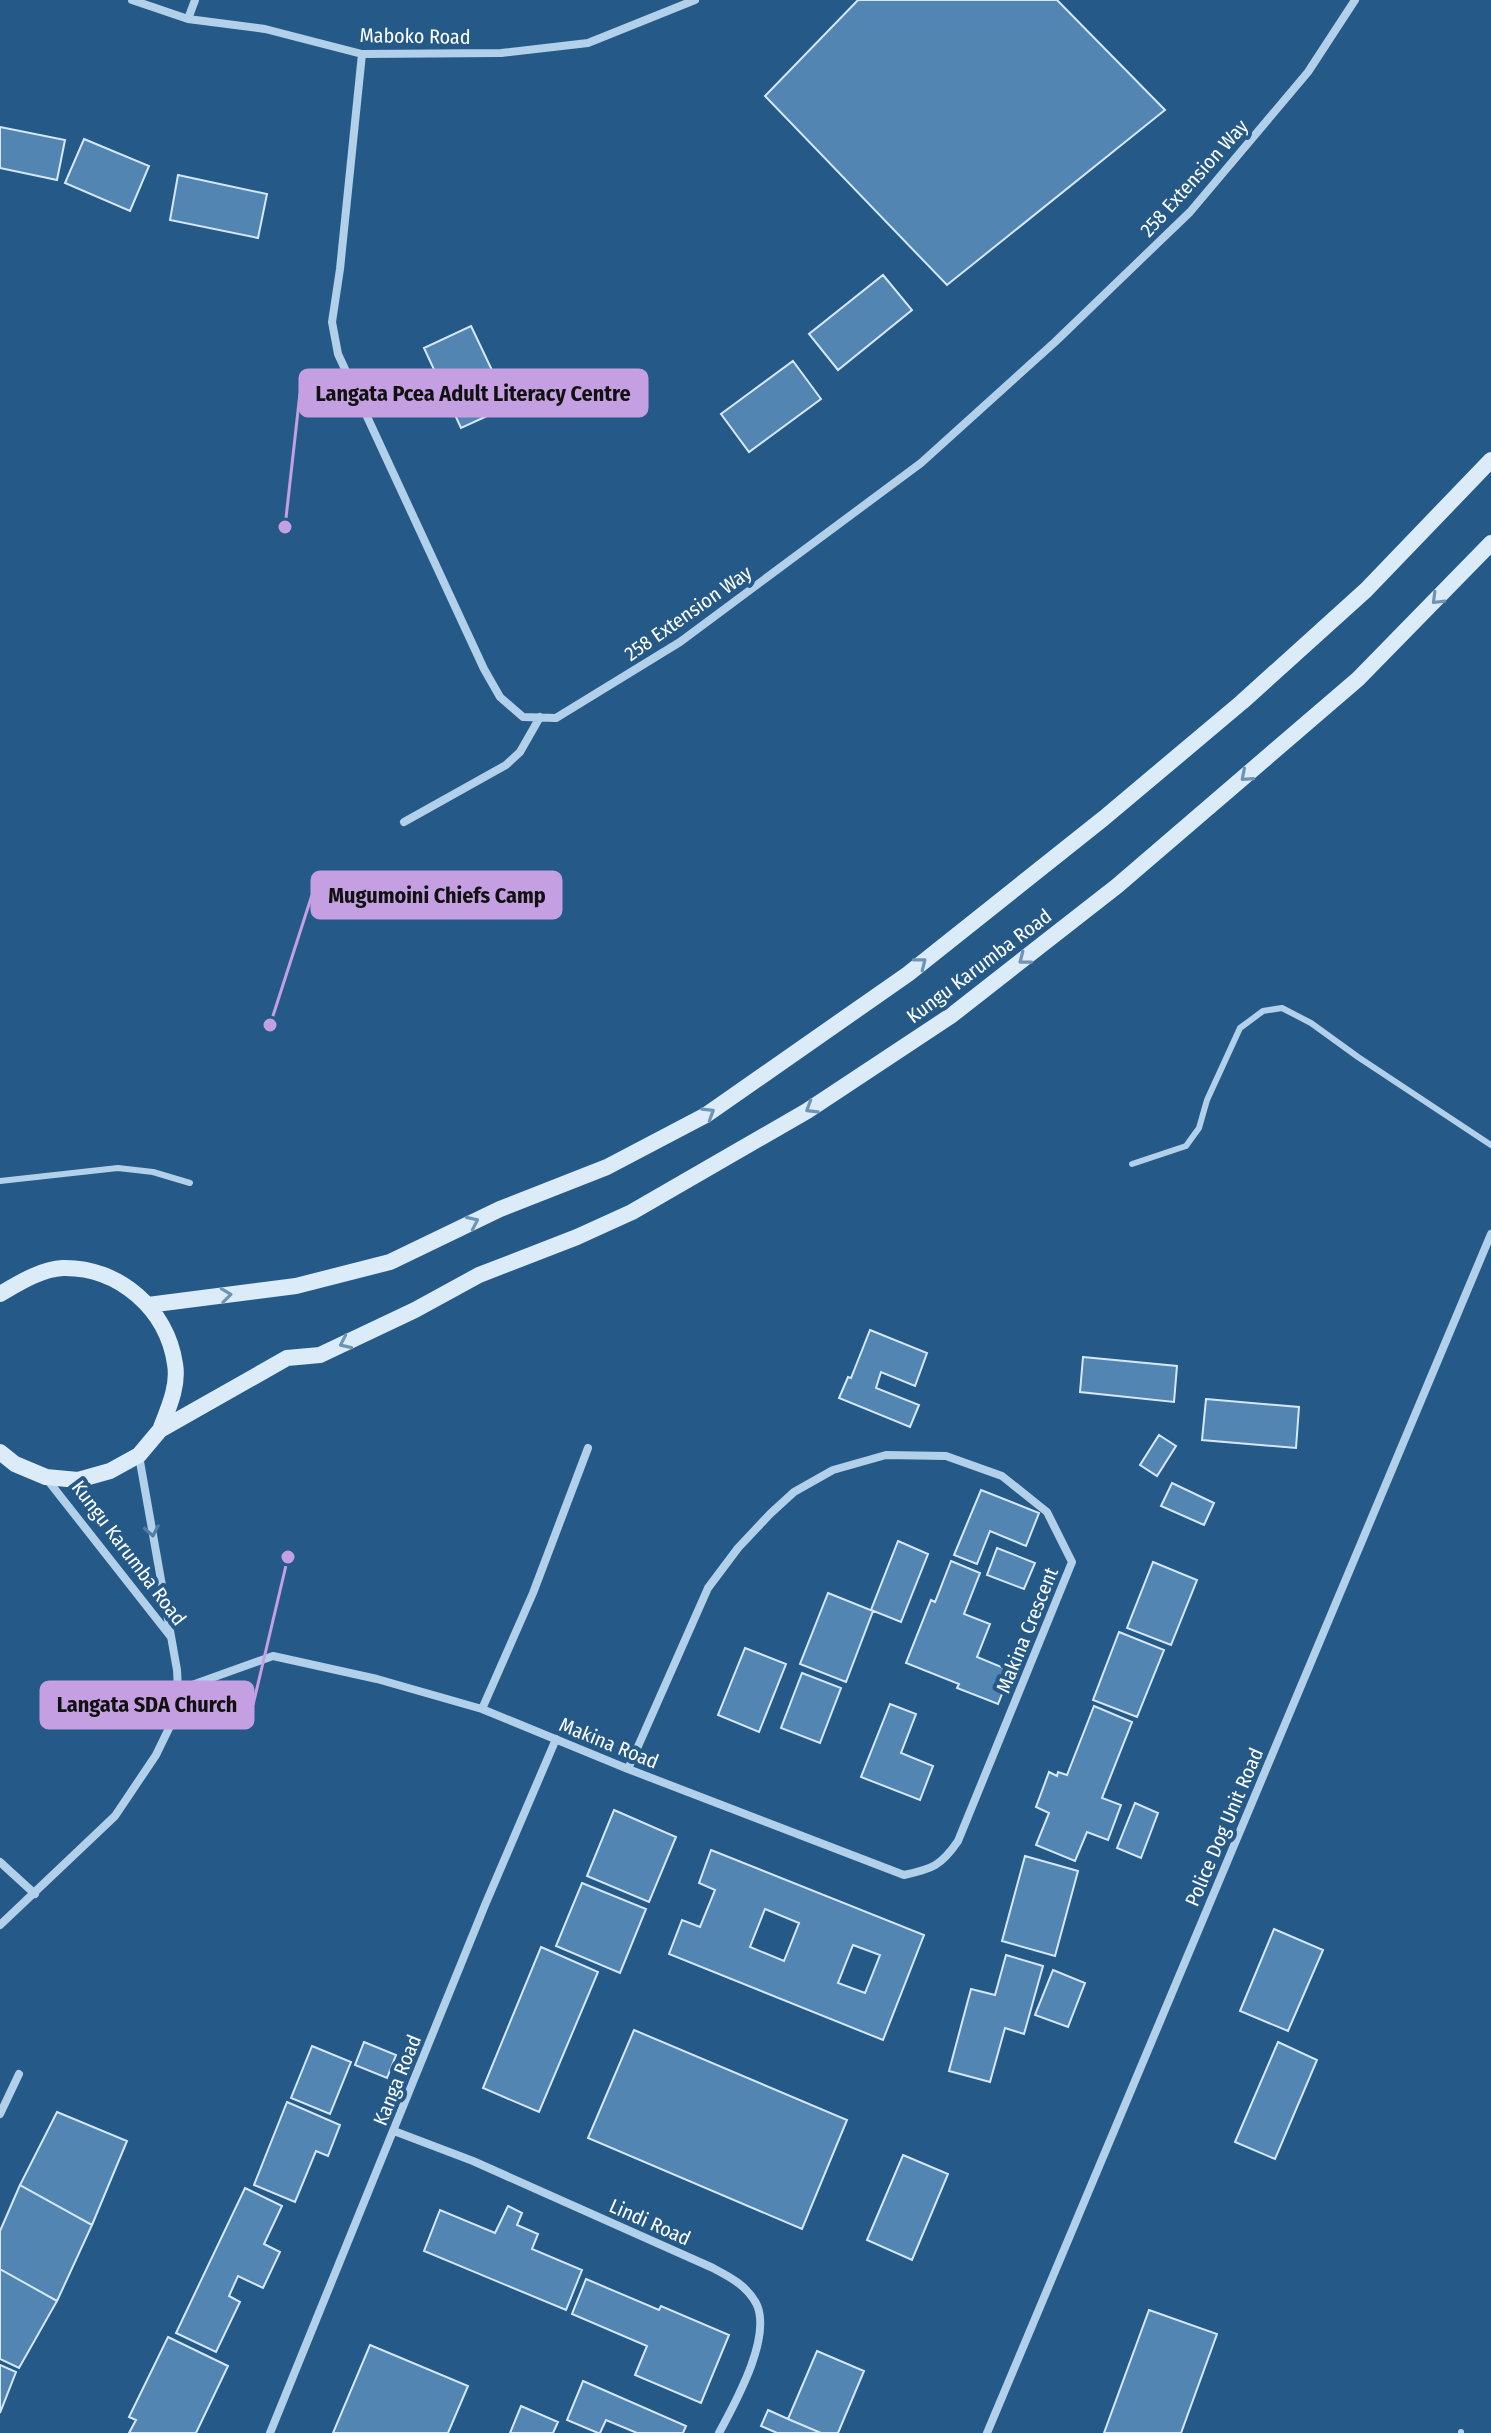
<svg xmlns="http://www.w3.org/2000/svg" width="1491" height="2433" viewBox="0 0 1491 2433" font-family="'Fira Sans Condensed',sans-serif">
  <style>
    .building { fill: #5285b2; stroke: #d6e8f7; stroke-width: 2; fill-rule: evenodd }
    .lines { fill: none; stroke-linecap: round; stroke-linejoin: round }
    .lane { stroke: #b2d0e9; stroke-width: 6 }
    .street { stroke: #b2d0e9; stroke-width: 8 }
    .secondary { stroke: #dcebf8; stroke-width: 16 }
    .oneway { stroke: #6e94b5 }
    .oneway2 { stroke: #4f7da5 }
    .labels { text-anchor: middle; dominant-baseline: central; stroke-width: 8; stroke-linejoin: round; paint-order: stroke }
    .street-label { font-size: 20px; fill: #fff; stroke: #255a88 }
    .leader { fill: none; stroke: #c4a0e2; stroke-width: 3 }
    .callout-dot { fill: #c4a0e2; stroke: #255a88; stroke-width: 3 }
    .callout { fill: #c4a0e2; stroke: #c4a0e2; stroke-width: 3 }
    .callout-label { font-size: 22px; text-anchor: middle; font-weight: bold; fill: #111 }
  </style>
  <rect width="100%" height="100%" fill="#255a88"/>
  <path class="building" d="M 858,0 L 1057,0 L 1165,110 L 947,285 L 765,96 Z
    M 0,127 L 65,140 L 57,180 L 0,168 Z
    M 84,139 L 149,166 L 130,211 L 65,183 Z
    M 178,175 L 267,194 L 258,238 L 170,220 Z
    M 883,275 L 912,310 L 838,370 L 809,334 Z
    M 471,326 L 509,406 L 461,428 L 424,348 Z
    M 793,361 L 821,399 L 749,452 L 721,414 Z
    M 870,1330 L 927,1353 L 915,1386 L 881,1372 L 876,1388 L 919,1405 L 910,1427 L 839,1398 L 848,1377 L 851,1378 Z
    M 1083,1357 L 1177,1366 L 1174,1402 L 1080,1392 Z
    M 1206,1399 L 1299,1407 L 1296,1448 L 1202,1440 Z
    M 1159,1435 L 1176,1446 L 1157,1476 L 1140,1465 Z
    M 1172,1483 L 1214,1503 L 1204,1525 L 1161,1506 Z
    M 981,1490 L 1039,1513 L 1026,1546 L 990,1531 L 977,1564 L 954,1555 Z
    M 898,1541 L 928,1554 L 901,1622 L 871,1610 Z
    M 997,1548 L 1035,1563 L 1024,1589 L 987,1575 Z
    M 951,1561 L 980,1573 L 964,1614 L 990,1624 L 977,1657 L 1011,1671 L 998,1704 L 957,1688 L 959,1684 L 906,1663 L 931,1600 L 935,1602 Z
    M 1153,1562 L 1197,1580 L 1171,1645 L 1127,1628 Z
    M 828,1593 L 873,1611 L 846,1682 L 800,1664 Z
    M 1119,1632 L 1164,1650 L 1137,1717 L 1093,1700 Z
    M 745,1648 L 786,1664 L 759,1732 L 718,1715 Z
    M 802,1673 L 841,1688 L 820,1743 L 781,1728 Z
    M 890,1704 L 916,1714 L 901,1753 L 933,1766 L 920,1800 L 861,1777 Z
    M 1094,1706 L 1132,1722 L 1102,1798 L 1121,1805 L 1108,1840 L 1087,1832 L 1075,1861 L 1036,1845 L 1049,1813 L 1036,1807 L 1049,1772 L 1057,1776 L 1058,1772 L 1067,1775 Z
    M 1135,1803 L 1158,1813 L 1141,1858 L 1117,1848 Z
    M 614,1810 L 676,1837 L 649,1902 L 587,1876 Z
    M 711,1850 L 924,1935 L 883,2040 L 669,1954 L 682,1920 L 700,1927 L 715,1890 L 699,1883 ZM 765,1909 L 799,1923 L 784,1961 L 750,1947 ZM 853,1945 L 880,1955 L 865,1993 L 838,1983 Z
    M 1025,1856 L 1078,1871 L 1055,1956 L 1002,1941 Z
    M 582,1883 L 646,1909 L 620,1973 L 556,1946 Z
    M 1274,1929 L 1323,1950 L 1288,2031 L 1240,2011 Z
    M 541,1947 L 598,1972 L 539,2112 L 483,2088 Z
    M 1006,1955 L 1043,1966 L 1024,2034 L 1005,2028 L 990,2082 L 949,2071 L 971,1989 L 995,1995 Z
    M 1053,1970 L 1085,1983 L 1068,2027 L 1035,2015 Z
    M 634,2030 L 847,2120 L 802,2229 L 588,2138 Z
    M 364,2042 L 396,2055 L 387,2078 L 355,2065 Z
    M 1278,2042 L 1317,2060 L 1275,2159 L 1235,2142 Z
    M 312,2046 L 351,2062 L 330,2114 L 291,2098 Z
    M 287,2102 L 340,2125 L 328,2156 L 316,2151 L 295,2202 L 254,2185 Z
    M 57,2112 L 127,2141 L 92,2225 L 20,2185 Z
    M 903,2155 L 948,2174 L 912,2260 L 867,2240 Z
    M 20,2185 L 92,2225 L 57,2301 L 0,2269 L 0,2231 Z
    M 245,2188 L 282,2206 L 264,2244 L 280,2252 L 263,2288 L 238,2276 L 229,2296 L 240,2302 L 216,2352 L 176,2333 Z
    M 508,2206 L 522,2213 L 517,2225 L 538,2234 L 532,2249 L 582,2270 L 566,2310 L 424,2251 L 440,2210 L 495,2233 Z
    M 0,2269 L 57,2301 L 19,2368 L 0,2359 Z
    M 586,2279 L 659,2310 L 661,2306 L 729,2335 L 701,2403 L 635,2375 L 647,2346 L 572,2314 Z
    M 1149,2310 L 1217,2334 L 1181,2433 L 1104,2433 Z
    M 168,2337 L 228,2366 L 196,2433 L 129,2433 L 136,2420 L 129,2417 Z
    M 370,2345 L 468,2386 L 448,2433 L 333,2433 Z
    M 817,2351 L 864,2371 L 838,2433 L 821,2433 L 788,2419 Z
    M 0,2365 L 16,2372 L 0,2413 Z
    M 583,2381 L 686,2426 L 683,2433 L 637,2433 L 606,2420 L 600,2433 L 598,2433 L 567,2420 Z
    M 521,2406 L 558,2422 L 553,2433 L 510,2433 Z
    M 768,2410 L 788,2419 L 821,2433 L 777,2433 L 761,2426 Z"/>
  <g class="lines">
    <path class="lane" d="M 1132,1164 L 1186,1146 L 1199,1128 L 1207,1100 L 1240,1028 L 1263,1011 L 1282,1008 L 1311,1023 L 1358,1057 L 1491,1145
      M 0,1181 L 118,1168 L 153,1172 L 190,1183
      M 1461,2433 L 1461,2432"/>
    <path class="street" d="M 132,0 L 188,19 L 265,29 L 362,54 L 501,53 L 588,43 L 695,0
      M 188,19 L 195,0
      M 362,54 L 340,269 L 332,322 L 338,354 L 484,669 L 500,697 L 523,717 L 556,718 L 680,642 L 921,463 L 1055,342 L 1190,212 L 1308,72 L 1355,0
      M 404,822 L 506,765 L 520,752 L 540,717
      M 46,1478 L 171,1637
      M 178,1690 L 273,1656 L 377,1679 L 482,1709 L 628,1769 L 904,1875 C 932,1869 941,1866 958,1841 L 1072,1562 L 1047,1512 L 1002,1476 L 946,1456 L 886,1455 L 833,1470 L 794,1492 L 770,1514 L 738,1548 L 708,1588 L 628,1769
      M 482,1709 L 533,1593 L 588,1448
      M 0,1862 L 35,1894
      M 0,1925 L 115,1816 L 156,1755 L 173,1720 L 178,1690 L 177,1670 L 139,1456
      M 0,2114 L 19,2074
      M 394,2131 L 473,2161 L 713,2268 C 730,2277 746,2285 756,2303 C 773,2336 735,2403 719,2433
      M 270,2433 L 485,1905 L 556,1739
      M 987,2433 L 1491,1234"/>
    <path class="secondary" d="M 0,1294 C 19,1283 41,1269 63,1268 C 119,1267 167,1309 175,1364 C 179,1386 168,1409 160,1430
      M 148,1305 L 296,1286 L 390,1262 L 500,1209 L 607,1167 L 706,1115 L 908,974 L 1104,818 L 1242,702 L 1366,590 L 1491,460
      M 0,1452 L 15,1464 L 46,1477 L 78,1480 L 110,1471 L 139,1455 L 160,1430 L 287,1358 L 320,1355 L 415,1310 L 479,1275 L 577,1237 L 632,1212 L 807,1111 L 952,1015 L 1117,886 L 1358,679 L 1491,543"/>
  </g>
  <defs><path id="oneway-chevron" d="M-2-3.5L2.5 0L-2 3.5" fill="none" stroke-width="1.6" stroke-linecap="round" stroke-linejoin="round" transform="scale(2)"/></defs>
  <g class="oneway">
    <use href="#oneway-chevron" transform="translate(1437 599) rotate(135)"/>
    <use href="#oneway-chevron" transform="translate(1246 776) rotate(139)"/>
    <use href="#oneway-chevron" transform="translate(1024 959) rotate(142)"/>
    <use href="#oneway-chevron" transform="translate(921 963) rotate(-38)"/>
    <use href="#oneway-chevron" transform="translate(811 1108) rotate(148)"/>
    <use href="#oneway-chevron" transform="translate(709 1113) rotate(-32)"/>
    <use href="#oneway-chevron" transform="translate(473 1222) rotate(-25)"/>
    <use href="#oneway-chevron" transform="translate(226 1295) rotate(-7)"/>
    <use href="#oneway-chevron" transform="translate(345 1343) rotate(155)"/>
  </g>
  <use class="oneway2" href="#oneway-chevron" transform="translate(152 1531) rotate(80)"/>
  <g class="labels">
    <g class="street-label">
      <text transform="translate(415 36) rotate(1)">Maboko Road</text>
      <text transform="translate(1194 178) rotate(-48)">258 Extension Way</text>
      <text transform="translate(688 613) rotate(-35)">258 Extension Way</text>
      <text transform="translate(979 966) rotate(-37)">Kungu Karumba Road</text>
      <text transform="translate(129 1553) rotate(53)">Kungu Karumba Road</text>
      <text transform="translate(1027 1630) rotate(-68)">Makina Crescent</text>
      <text transform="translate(609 1743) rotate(22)">Makina Road</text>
      <text transform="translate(1224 1827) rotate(-67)">Police Dog Unit Road</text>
      <text transform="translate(397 2080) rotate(-68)">Kanga Road</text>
      <text transform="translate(650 2222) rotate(24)">Lindi Road</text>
    </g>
  </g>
  <path class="leader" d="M285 527L300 393M270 1025L312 895M288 1557L253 1705"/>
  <g class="callout-dot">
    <circle cx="285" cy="527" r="8"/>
    <circle cx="270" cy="1025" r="8"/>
    <circle cx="288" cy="1557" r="8"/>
  </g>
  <g class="callout">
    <rect x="300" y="370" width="347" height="46" rx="8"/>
    <rect x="312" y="872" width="249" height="46" rx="8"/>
    <rect x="41" y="1682" width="212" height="46" rx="8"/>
  </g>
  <g class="callout-label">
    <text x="473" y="401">Langata Pcea Adult Literacy Centre</text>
    <text x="437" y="903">Mugumoini Chiefs Camp</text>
    <text x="147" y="1712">Langata SDA Church</text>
  </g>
</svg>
